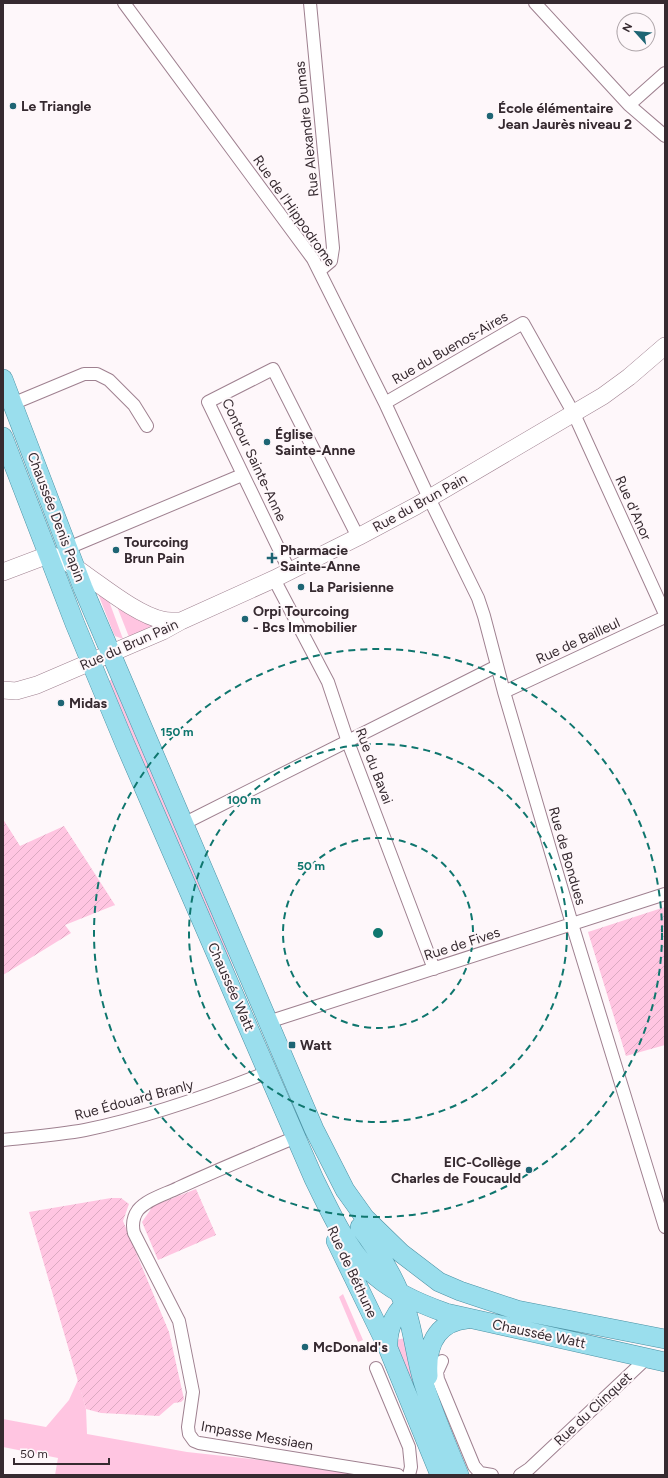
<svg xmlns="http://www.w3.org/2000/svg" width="668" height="1478" viewBox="0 0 668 1478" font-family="Figtree,sans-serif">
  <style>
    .grass { fill: #ffc5e1 }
    .garden { fill: url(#garden-furrows) }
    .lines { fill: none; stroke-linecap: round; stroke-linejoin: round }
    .street-casing { stroke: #9f8190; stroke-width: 14 }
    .secondary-casing { stroke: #9f8190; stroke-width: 18 }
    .primary-casing { stroke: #4b91a3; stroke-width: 20 }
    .street { stroke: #fff; stroke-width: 12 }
    .secondary { stroke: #fff; stroke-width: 17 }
    .primary { stroke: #9adeed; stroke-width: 19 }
    .ring { fill: none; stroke: #0f766e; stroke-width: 2; stroke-dasharray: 7 5 }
    .poi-dot { fill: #1e6574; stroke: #fef7fa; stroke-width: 1.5 }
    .labels { text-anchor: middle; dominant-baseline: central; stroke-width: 4; stroke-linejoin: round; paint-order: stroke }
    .poi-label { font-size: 14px; font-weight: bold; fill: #362a30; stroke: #fef7fa; text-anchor: start }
    .street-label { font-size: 14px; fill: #362a30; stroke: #fef7fa }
    .centre { fill: #0f766e; stroke: #fef7fa; stroke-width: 2 }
    .ring-label { font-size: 12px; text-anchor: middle; font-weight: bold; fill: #0f766e; stroke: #fef7fa; stroke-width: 4; stroke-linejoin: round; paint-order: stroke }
  </style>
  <defs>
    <pattern id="garden-furrows" width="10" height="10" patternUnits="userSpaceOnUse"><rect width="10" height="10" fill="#ffc5e1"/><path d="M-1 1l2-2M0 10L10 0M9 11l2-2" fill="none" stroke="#dba9c1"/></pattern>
  </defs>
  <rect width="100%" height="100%" fill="#fef7fa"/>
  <path class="grass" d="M 97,591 L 106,593 L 123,639 L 115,636 L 113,632 Z
    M 114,599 L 153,624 L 155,627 L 129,637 Z
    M 113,679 L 208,899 L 237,978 L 248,1002 L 245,1004 L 105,682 Z
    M 343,1294 L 363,1340 L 358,1342 L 339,1297 Z
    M 405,1338 L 419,1394 L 415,1396 L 401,1362 L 396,1340 Z
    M 78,1380 L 86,1409 L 87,1434 L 187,1452 L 278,1462 L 369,1475 L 55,1475 L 58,1458 L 3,1447 L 3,1419 L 46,1427 L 69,1400 Z"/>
  <path class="garden" d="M 3,819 L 20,846 L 64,826 L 115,905 L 65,925 L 71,933 L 3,975 Z
    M 665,907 L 665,1045 L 626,1056 L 588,932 Z
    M 196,1189 L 216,1235 L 158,1260 L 142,1222 L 153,1206 Z
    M 111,1198 L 121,1198 L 129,1204 L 123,1221 L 169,1332 L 184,1399 L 181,1402 L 174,1403 L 159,1416 L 101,1413 L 86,1409 L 29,1212 Z"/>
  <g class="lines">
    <g class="street-casing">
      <path id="street" d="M 124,3 L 313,259 L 385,403 L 429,498 L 478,598 L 484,616 L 504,692 L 572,924 L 665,1227
        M 310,3 L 333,248 L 331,261 L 319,271
        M 535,3 L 629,105 L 665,136
        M 629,105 L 665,73
        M 385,403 L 523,323 L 574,414 L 665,614
        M 12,404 L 84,374 L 97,374 L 109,380 L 134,405 L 147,426
        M 68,548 L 242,475
        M 290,572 L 208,402 L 273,369 L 358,537
        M 274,579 L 328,682 L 348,742 L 434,969
        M 504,692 L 665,617
        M 183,824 L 497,666
        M 268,1022 L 665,894
        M 296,1137 C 256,1154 217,1170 178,1188 C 166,1194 147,1199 138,1210 C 133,1217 132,1225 134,1233 L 179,1321 L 193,1392 L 188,1427 L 189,1434 L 194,1441 L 199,1443 L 398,1475
        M 3,1140 C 30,1137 58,1135 85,1130 C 148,1117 208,1096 268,1072
        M 442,1361 L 437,1372 L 438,1379 L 474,1466 L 480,1473 L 492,1475
        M 376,1368 L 409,1447 L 411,1467 L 409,1475
        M 520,1475 L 529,1469 L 647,1358"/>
    </g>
    <g class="secondary-casing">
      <path id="secondary" d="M 3,572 L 48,555 C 62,557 75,567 86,575 C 106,589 140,616 163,620 C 169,621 175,621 181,621
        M 3,690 L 16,691 L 37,685 L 163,631 L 181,621 L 274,579 L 358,537 L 416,506 L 603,396 L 629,377 L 665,346"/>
    </g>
    <g class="primary-casing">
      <path id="primary" d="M 3,379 L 83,588 L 314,1129 L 345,1190 L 365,1218 L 401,1253 L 439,1282 L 460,1291 L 517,1310 L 665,1339
        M 3,437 L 75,624 L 125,744 L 314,1179 C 329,1209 344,1243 367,1268 C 388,1290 418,1303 446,1313 L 665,1362
        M 360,1227 C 380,1253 397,1281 407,1313 C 414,1335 416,1359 423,1381 C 433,1413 446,1444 459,1475
        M 336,1241 L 388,1348 L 440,1475
        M 388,1348 C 387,1329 395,1308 413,1300
        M 428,1376 C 426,1348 435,1322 467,1319"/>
    </g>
    <use href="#street" class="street"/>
    <use href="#secondary" class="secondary"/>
    <use href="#primary" class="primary"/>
  </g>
  <g class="ring">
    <circle cx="378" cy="933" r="95"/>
    <circle cx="378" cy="933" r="189"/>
    <circle cx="378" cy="933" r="284"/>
  </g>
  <g class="poi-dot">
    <circle cx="13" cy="106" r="4"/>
    <circle cx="490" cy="116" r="4"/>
    <circle cx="267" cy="442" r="4"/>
    <circle cx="116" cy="550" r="4"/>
    <path d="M270 552h4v4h4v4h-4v4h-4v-4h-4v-4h4z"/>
    <circle cx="301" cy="587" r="4"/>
    <circle cx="245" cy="619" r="4"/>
    <circle cx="61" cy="703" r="4"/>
    <rect x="288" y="1041" width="8" height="8" rx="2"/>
    <circle cx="529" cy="1170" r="4"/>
    <circle cx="305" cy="1347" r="4"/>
  </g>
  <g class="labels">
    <g class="poi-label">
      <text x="21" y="106">Le Triangle</text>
      <text x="498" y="108">École élémentaire<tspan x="498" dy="16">Jean Jaurès niveau 2</tspan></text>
      <text x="275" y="434">Église<tspan x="275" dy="16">Sainte-Anne</tspan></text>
      <text x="124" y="542">Tourcoing<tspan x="124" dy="16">Brun Pain</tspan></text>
      <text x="280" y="550">Pharmacie<tspan x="280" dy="16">Sainte-Anne</tspan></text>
      <text x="309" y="587">La Parisienne</text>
      <text x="253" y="611">Orpi Tourcoing<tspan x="253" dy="16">- Bcs Immobilier</tspan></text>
      <text x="69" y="703">Midas</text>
      <text x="300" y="1045">Watt</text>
      <text x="521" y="1162" text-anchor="end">EIC-Collège<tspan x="521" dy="16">Charles de Foucauld</tspan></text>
      <text x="313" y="1347">McDonald's</text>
    </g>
    <g class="street-label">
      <text transform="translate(307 129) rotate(-96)">Rue Alexandre Dumas</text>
      <text transform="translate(294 211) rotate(55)">Rue de l'Hippodrome</text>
      <text transform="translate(450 348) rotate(-30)">Rue du Buenos-Aires</text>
      <text transform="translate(254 460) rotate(65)">Contour Sainte-Anne</text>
      <text transform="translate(420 503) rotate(-29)">Rue du Brun Pain</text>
      <text transform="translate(633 508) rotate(66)">Rue d'Anor</text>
      <text transform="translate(56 517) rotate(69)">Chaussée Denis Papin</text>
      <text transform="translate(578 641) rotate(-25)">Rue de Bailleul</text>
      <text transform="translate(129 645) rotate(-24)">Rue du Brun Pain</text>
      <text transform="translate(374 766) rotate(69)">Rue du Bavai</text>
      <text transform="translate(567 856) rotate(74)">Rue de Bondues</text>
      <text transform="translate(462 944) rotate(-18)">Rue de Fives</text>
      <text transform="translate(231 987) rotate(66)">Chaussée Watt</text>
      <text transform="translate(134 1100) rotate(-15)">Rue Édouard Branly</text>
      <text transform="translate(352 1272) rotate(65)">Rue de Béthune</text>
      <text transform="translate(539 1334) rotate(12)">Chaussée Watt</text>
      <text transform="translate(593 1409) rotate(-43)">Rue du Clinquet</text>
      <text transform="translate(257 1436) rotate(10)">Impasse Messiaen</text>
    </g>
  </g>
  <circle cx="378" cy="933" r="6" class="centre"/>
  <g class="ring-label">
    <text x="177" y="736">150 m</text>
    <text x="244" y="804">100 m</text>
    <text x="311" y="870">50 m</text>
  </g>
  <rect width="668" height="1478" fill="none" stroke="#362a30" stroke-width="8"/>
  <g transform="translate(636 32) rotate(297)"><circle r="19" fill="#fef7fa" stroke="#aea5a9"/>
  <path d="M0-3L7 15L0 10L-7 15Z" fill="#1e6574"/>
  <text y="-6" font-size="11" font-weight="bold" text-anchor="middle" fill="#362a30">N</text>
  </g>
  <path d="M14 1458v6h95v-6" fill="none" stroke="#362a30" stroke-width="2"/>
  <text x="20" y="1458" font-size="12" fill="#362a30" stroke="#fef7fa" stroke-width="3" paint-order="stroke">50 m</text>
</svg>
